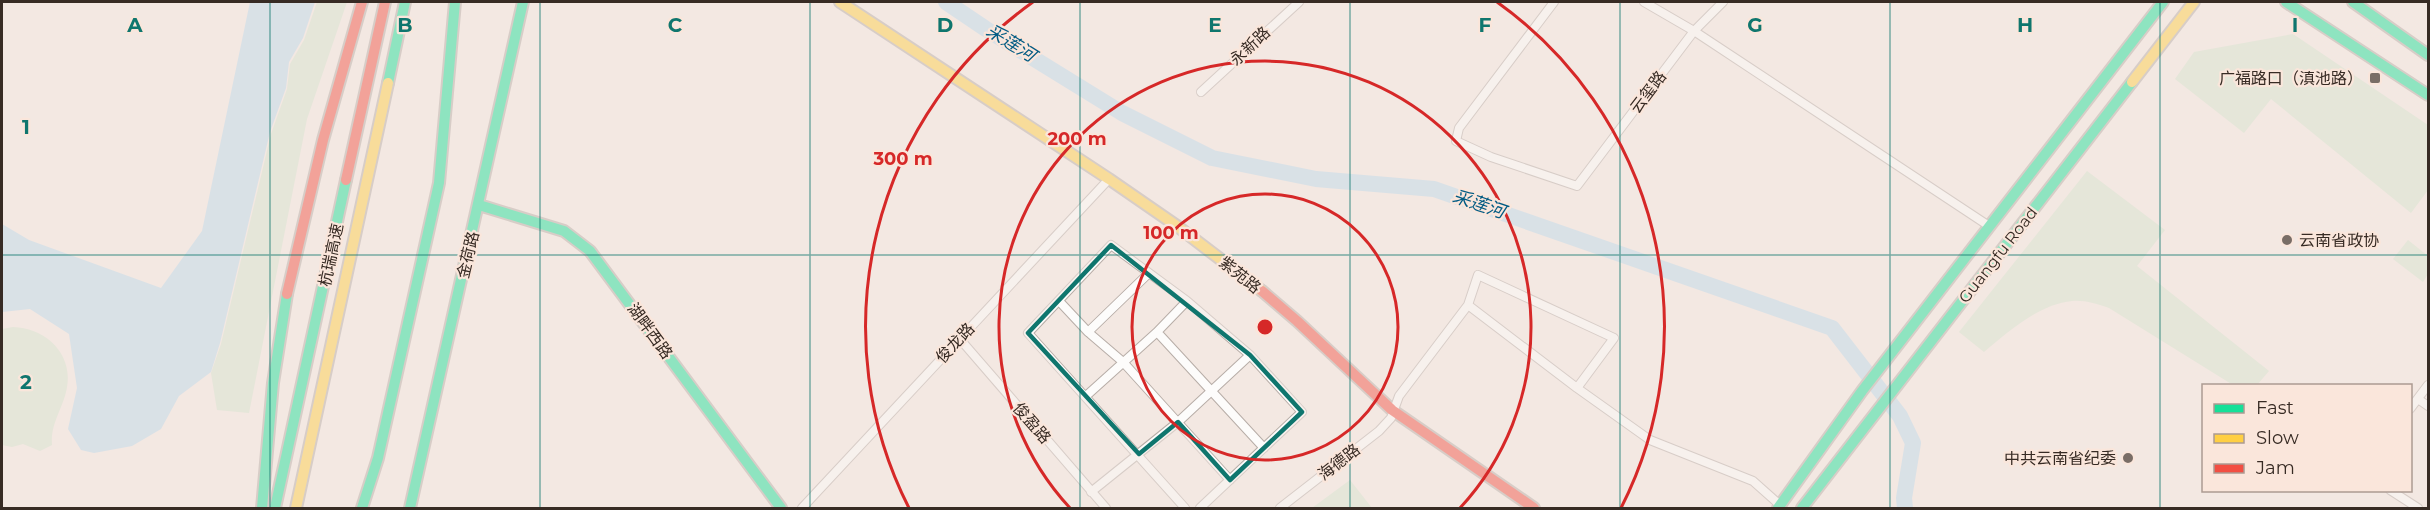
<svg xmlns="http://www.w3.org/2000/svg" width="2430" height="510" viewBox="0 0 2430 510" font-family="Montserrat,'Noto Sans SC',sans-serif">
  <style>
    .green { fill: #d5e4ce }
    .water { fill: #bad9ec }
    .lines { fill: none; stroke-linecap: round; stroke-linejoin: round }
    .river { stroke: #bad9ec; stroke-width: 16 }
    .street-casing { stroke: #b7ada7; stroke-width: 10 }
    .fast-casing { stroke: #b7ada7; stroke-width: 14 }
    .slow-casing { stroke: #b7ada7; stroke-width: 14 }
    .jam-casing { stroke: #b7ada7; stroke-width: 14 }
    .street { stroke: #fdfcfb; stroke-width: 8 }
    .fast { stroke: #16e098; stroke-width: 10 }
    .slow { stroke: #ffcf43; stroke-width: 10 }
    .jam { stroke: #f24e42; stroke-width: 10 }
    .marked { fill: none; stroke: #0f766e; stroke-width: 4.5; stroke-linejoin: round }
    .grid { fill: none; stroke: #0f766e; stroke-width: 1.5; stroke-opacity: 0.55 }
    .ring { fill: none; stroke: #d62828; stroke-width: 3 }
    .poi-dot { fill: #796d66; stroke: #fae6db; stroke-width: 2 }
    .labels { text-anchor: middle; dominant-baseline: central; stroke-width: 4.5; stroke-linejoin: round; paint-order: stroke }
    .street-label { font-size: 16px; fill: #372b24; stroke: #fae6db }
    .poi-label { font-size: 16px; fill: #372b24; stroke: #fae6db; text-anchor: end }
    .water-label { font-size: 18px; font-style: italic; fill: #035c84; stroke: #fae6db }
    .grid-label { font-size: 20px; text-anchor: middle; font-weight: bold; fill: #0f766e; stroke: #fae6db; stroke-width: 4.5; stroke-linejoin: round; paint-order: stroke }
    .centre { fill: #d62828; stroke: #fae6db; stroke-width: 3 }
    .ring-label { font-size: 18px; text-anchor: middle; font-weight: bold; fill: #d62828; stroke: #fae6db; stroke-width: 4.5; stroke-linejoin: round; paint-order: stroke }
  </style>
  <rect width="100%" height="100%" fill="#f3e8e2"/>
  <path class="green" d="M 317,2 L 347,2 L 307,119 L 249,413 L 217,410 L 211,373 L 221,344 L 271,134 L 287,89 L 290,64 L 304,40 Z
    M 2293,34 L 2428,125 L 2428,190 L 2411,213 L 2271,99 L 2244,133 L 2175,79 L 2194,52 Z
    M 2087,171 L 2165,230 L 2137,266 L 2269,371 L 2257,385 L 2233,385 L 2109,308 C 2097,304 2085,300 2072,301 C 2039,304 2008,332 1984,352 L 1959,332 Z
    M 2408,240 L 2428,256 L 2428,274 L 2423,282 L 2393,259 Z
    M 13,327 C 45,328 73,353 67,387 C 64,407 50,423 52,445 L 40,451 L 23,444 L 12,447 L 2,445 L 2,329 Z
    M 1350,480 L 1372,508 L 1312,508 Z"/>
  <path class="water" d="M 250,2 L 315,2 L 303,38 L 289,62 L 286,88 L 270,132 L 220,343 L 211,372 L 179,396 L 161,429 L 132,446 L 94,453 L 81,450 L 68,429 L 77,388 L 69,334 L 30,309 L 2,312 L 2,224 L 29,240 L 161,288 L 202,231 Z"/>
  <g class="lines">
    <path class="river" d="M 946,2 L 986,29 L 1122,113 L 1212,158 L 1316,179 L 1434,189 L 1832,328 L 1900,416 L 1913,443 L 1904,498 L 1905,508"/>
    <g class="street-casing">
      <path id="street" d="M 1554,2 L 1459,128 L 1456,141 L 1491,157 L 1577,186 L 1694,31 L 1723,2
        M 1644,2 L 1694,31 L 1989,226
        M 1201,92 L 1299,2
        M 1149,273 L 1088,332 L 1123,362 L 1230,480
        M 1059,301 L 1088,332
        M 1187,301 L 1157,332 L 1264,448
        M 959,338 L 1106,508
        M 1577,388 L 1614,338 L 1478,275 L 1468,305 L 1577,388 L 1650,440 L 1753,481 L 1780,505
        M 1086,396 L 1157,332
        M 2418,399 L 2428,406
        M 2410,409 L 2428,385
        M 2390,490 L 2418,508
        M 1091,492 L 1178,422 L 1250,355
        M 802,508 L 1109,179
        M 1185,508 L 1028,333 L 1111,245 L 1187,301 L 1250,355 L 1302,412 L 1200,508
        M 1280,508 L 1379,431 L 1391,418 L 1399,396 L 1468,305"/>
    </g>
    <g class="fast-casing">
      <path id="fast" d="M 2286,2 L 2428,95
        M 2353,2 L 2428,55
        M 388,83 L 405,2
        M 479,205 L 564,231 L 590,251 L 781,508
        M 262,508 L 273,383 L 287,294
        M 275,508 L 346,180
        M 362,508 L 378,458 L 439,183 L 455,2
        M 410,508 L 523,2
        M 1778,508 L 1862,391 L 2163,2
        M 1802,508 L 2132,82"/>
    </g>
    <g class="slow-casing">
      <path id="slow" d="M 840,2 L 1109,179 L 1177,226 L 1262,291
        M 2132,82 L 2194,2
        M 296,508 L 388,83"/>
    </g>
    <g class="jam-casing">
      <path id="jam" d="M 346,180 L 385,2
        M 1262,291 L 1297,321 L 1392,410 L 1534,508
        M 287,294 L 323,140 L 362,2"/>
    </g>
    <use href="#street" class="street"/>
    <use href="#fast" class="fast"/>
    <use href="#slow" class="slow"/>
    <use href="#jam" class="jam"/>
  </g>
  <path d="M0 0H2430V510H0ZM 1111,245 L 1250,355 L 1302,412 L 1230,480 L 1178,422 L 1139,454 L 1028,333 Z" fill="#f3e8e2" fill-opacity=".55" fill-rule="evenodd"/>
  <path class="marked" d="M 1111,245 L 1250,355 L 1302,412 L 1230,480 L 1178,422 L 1139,454 L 1028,333 Z"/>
  <path class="grid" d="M 270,2 L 270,508M 540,2 L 540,508M 810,2 L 810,508M 1080,2 L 1080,508M 1350,2 L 1350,508M 1620,2 L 1620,508M 1890,2 L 1890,508M 2160,2 L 2160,508M 2,255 L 2428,255"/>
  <g class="ring">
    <circle cx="1265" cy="327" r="133"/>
    <path d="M1070 508A266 266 0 1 1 1460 508"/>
    <path d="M909 508A399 399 0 0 1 1033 2M1497 2A399 399 0 0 1 1621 508"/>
  </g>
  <g class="poi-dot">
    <rect x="2369" y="72" width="12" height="12" rx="3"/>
    <circle cx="2287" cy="240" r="6"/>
    <circle cx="2128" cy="458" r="6"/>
  </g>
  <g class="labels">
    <g class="street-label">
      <text transform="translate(1250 46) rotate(-43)">永新路</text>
      <text transform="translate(1648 92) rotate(-53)">云玺路</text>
      <text transform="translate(331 255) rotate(-78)">杭瑞高速</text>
      <text transform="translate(468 255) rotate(-77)">金荷路</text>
      <text transform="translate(1998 255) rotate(-52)">Guangfu Road</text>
      <text transform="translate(1240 275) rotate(39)">紫苑路</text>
      <text transform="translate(650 331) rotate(54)">湖畔西路</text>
      <text transform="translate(955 343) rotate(-47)">俊龙路</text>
      <text transform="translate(1032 423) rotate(49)">俊盈路</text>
      <text transform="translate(1339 462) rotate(-38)">海德路</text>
    </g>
    <g class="poi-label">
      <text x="2363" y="78">广福路口（滇池路）</text>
      <text x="2299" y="240" text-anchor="start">云南省政协</text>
      <text x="2116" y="458">中共云南省纪委</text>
    </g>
    <g class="water-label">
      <text transform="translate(1011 43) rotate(32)">采莲河</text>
      <text transform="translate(1479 204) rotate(19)">采莲河</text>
    </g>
  </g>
  <g class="grid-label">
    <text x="135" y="32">A</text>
    <text x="405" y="32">B</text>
    <text x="675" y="32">C</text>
    <text x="945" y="32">D</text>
    <text x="1215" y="32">E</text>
    <text x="1485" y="32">F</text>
    <text x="1755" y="32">G</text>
    <text x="2025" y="32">H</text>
    <text x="2295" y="32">I</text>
    <text x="26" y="134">1</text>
    <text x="26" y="389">2</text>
  </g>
  <circle cx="1265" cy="327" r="9" class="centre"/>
  <g class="ring-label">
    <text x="1077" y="145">200 m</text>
    <text x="903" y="165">300 m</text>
    <text x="1171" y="239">100 m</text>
  </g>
  <rect width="2430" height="510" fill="none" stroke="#372b24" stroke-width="6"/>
  <rect x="2202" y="384" width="210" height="108" fill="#fae6db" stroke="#ac9b92" stroke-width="1.5"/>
  <rect x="2214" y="404" width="30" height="9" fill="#16e098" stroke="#ac9b92" stroke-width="1.5"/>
  <text x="2256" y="414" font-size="18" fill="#372b24">Fast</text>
  <rect x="2214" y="434" width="30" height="9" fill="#ffcf43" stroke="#ac9b92" stroke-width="1.5"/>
  <text x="2256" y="444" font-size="18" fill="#372b24">Slow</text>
  <rect x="2214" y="464" width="30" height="9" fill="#f24e42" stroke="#ac9b92" stroke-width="1.5"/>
  <text x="2256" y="474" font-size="18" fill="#372b24">Jam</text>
</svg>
